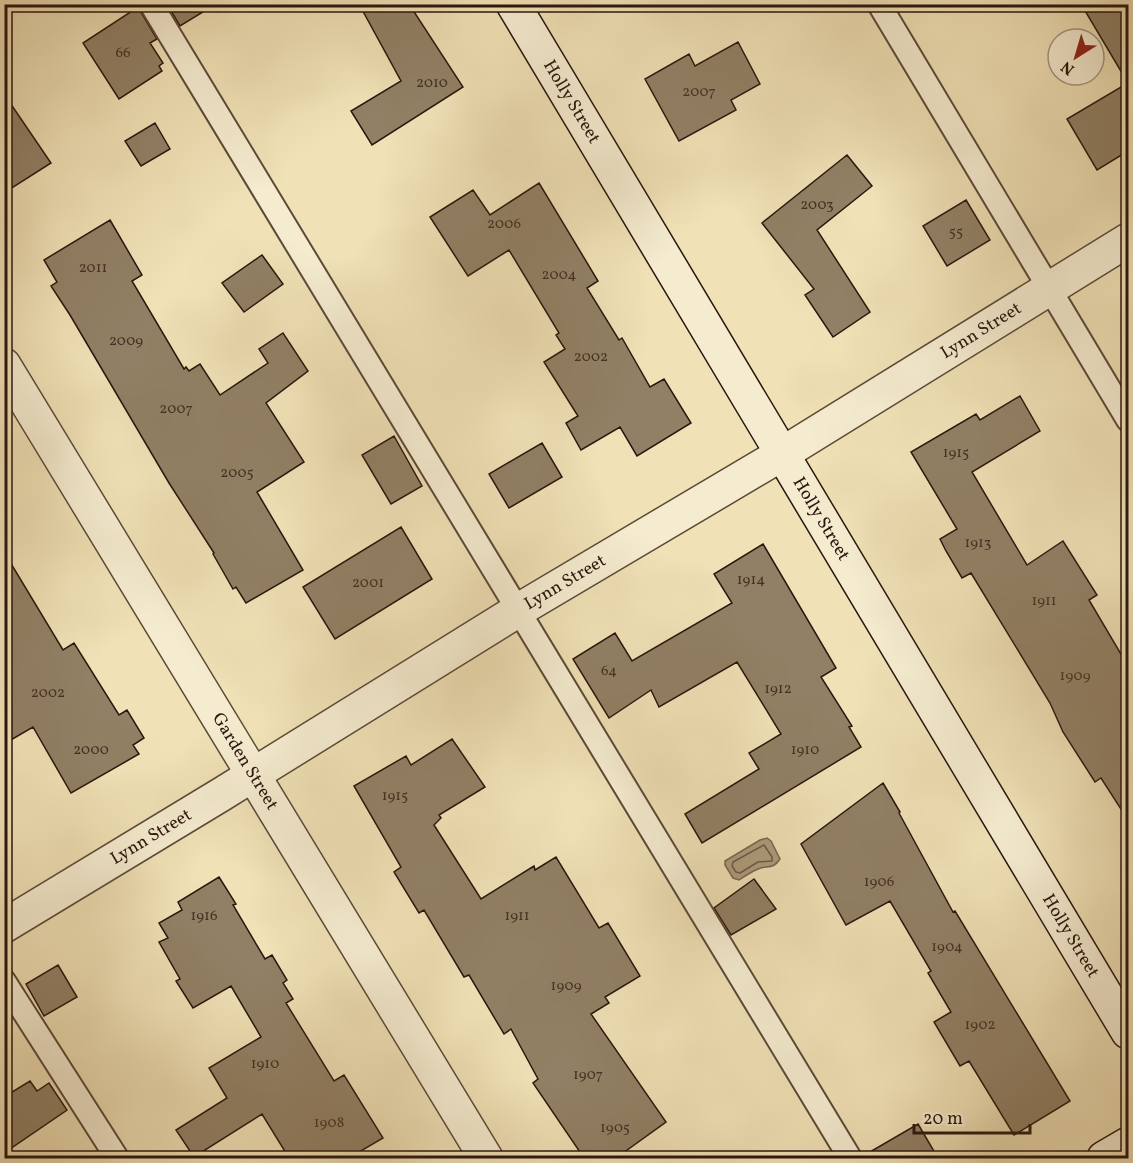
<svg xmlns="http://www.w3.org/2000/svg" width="1133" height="1163" viewBox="0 0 1133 1163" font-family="Vollkorn,serif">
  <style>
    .water { fill: #ad9c7d; stroke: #796650; stroke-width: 1.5 }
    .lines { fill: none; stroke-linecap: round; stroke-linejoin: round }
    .shore { stroke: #6c5945; stroke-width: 1.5 }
    .building { fill: #918065; stroke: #2a160d; stroke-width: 1.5 }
    .lane-casing { stroke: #5c4937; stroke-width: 26 }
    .street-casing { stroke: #5c4937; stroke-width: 36 }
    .secondary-casing { stroke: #2a160d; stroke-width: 36 }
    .lane { stroke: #f5ecd0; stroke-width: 22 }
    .street { stroke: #f5ecd0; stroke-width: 33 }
    .secondary { stroke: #f5ecd0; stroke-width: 33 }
    .labels { text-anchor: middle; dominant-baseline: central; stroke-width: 5; stroke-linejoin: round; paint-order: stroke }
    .number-label { font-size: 15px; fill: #443023 }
    .street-label { font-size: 18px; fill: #2a160d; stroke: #f5ecd0 }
  </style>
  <rect width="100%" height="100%" fill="#f0e1b6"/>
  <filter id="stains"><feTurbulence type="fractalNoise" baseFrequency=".00333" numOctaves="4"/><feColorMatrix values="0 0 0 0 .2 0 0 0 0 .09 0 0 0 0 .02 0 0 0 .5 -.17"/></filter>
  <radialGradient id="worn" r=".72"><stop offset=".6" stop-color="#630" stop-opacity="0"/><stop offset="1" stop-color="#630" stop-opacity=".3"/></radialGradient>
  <path class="water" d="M 767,838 L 771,841 L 780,859 C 773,870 767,865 758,869 C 751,872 745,876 739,880 L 733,878 L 725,865 L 725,861 L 760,840 Z"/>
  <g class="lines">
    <path class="shore" d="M 764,845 L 772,857 L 772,861 L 758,862 L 740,873 L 736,872 L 732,866 L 733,862 Z"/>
  </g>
  <path class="building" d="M 167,4 L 216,4 L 180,26 Z
    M 359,4 L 409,4 L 463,87 L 372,145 L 351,111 L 401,81 Z
    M 1081,4 L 1128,4 L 1128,151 L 1097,170 L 1067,119 L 1128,83 Z
    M 138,7 L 157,39 L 150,43 L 163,63 L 159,66 L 162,71 L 119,99 L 83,43 Z
    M 738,42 L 760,84 L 731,100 L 736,110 L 679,141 L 645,79 L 689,54 L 695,66 Z
    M 4,94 L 51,163 L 4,193 Z
    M 155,123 L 170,149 L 141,166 L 125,141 Z
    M 847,155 L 872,186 L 817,230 L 870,312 L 833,337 L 805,295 L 814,289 L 762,223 Z
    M 539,183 L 598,281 L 587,288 L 619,340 L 622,338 L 650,387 L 664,379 L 691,423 L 637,456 L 620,427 L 581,450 L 566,423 L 578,416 L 544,362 L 565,349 L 556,335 L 559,333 L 509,250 L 468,276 L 430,217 L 473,190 L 490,215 Z
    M 966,200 L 990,240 L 947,266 L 923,226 Z
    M 110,220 L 142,275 L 132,281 L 184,369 L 186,367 L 189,371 L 200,364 L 220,395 L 268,363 L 259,349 L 283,333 L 308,371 L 266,403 L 304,462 L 257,492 L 303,570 L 246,603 L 236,587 L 233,589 L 213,554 L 214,553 L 169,483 L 70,315 L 51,286 L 57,282 L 44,260 Z
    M 262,255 L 283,284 L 244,312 L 222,283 Z
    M 1020,396 L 1040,431 L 972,472 L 1027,565 L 1063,541 L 1097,595 L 1089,600 L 1128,666 L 1128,820 L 1101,778 L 1095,782 L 1063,732 L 1050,703 L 971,573 L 962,578 L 946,551 L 940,539 L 957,529 L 911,452 L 976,414 L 980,420 Z
    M 394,436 L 422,486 L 391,504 L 362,455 Z
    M 542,443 L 562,477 L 509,508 L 489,474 Z
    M 401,527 L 432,579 L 335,639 L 303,587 Z
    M 763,544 L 836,668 L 821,677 L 852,726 L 849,727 L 861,747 L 702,843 L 685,814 L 759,769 L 749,753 L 781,734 L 737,662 L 659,707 L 651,690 L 609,718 L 573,659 L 615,633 L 632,661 L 732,603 L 714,574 Z
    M 4,552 L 63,650 L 74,643 L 119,715 L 127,710 L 144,738 L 133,745 L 139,754 L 71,793 L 33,727 L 4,744 Z
    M 452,739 L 485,787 L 439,815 L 441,818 L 434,825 L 481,899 L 534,866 L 535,870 L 556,857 L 599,928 L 608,923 L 640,976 L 605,997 L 609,1003 L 591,1014 L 666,1122 L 616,1158 L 584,1158 L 533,1083 L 538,1079 L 511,1029 L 504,1034 L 469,975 L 464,977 L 424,910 L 419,913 L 394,872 L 401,867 L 354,786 L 406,756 L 411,765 Z
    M 883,783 L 900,812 L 899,813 L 953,912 L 955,911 L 1070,1101 L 1014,1135 L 969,1061 L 960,1066 L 934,1022 L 951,1012 L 928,973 L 931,971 L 890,901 L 846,925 L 801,844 Z
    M 219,877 L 236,904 L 233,905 L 265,959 L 272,955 L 287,980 L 283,983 L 293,999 L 286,1003 L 334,1081 L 344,1075 L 383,1138 L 349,1158 L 289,1158 L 262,1114 L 194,1157 L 176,1130 L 227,1098 L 209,1068 L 261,1037 L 231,986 L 193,1008 L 176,981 L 180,979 L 159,942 L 168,938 L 159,923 L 182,910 L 178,902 Z
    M 754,879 L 776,909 L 731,935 L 714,908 Z
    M 58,965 L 77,997 L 44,1016 L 26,984 Z
    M 30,1081 L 37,1091 L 49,1083 L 67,1110 L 4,1153 L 4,1097 Z
    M 918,1124 L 938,1158 L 863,1158 L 863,1156 Z"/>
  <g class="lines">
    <g class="lane-casing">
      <path id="lane" d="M 151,4 L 850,1158
        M 879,4 L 1128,420
        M 4,981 L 117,1158"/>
    </g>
    <g class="street-casing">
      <g id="street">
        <path id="s1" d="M 4,365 L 486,1158"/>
        <path id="s2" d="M 4,926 L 222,794 L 517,611 L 782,454 L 1128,240"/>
      </g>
    </g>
    <g class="secondary-casing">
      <g id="secondary">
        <path id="s3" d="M 513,4 L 1128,1032"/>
        <path d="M 1104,1158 L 1128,1144"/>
      </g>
    </g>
    <use href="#lane" class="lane"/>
    <use href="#street" class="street"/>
    <use href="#secondary" class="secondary"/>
  </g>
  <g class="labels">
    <g class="number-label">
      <text x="123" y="53">66</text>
      <text x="432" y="83">2010</text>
      <text x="699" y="92">2007</text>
      <text x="817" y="205">2003</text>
      <text x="504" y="224">2006</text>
      <text x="956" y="232">55</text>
      <text x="93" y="268">2011</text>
      <text x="559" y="275">2004</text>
      <text x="126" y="341">2009</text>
      <text x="591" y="357">2002</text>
      <text x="176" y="409">2007</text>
      <text x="956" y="453">1915</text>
      <text x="237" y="473">2005</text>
      <text x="978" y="543">1913</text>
      <text x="751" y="580">1914</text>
      <text x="368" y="583">2001</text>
      <text x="1044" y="601">1911</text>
      <text x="609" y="671">64</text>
      <text x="1075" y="676">1909</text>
      <text x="778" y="689">1912</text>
      <text x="48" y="693">2002</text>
      <text x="91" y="750">2000</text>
      <text x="805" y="750">1910</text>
      <text x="395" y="796">1915</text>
      <text x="879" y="882">1906</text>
      <text x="204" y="916">1916</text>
      <text x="517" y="916">1911</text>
      <text x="947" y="947">1904</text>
      <text x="566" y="986">1909</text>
      <text x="980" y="1025">1902</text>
      <text x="265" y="1064">1910</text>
      <text x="588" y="1075">1907</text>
      <text x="329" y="1123">1908</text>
      <text x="615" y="1128">1905</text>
    </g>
    <g class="street-label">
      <text stroke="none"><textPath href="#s3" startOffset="114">Holly Street</textPath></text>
      <text stroke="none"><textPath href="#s2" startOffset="1144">Lynn Street</textPath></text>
      <text stroke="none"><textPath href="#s3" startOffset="600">Holly Street</textPath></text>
      <text stroke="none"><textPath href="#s2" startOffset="658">Lynn Street</textPath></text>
      <text stroke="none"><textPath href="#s1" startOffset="464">Garden Street</textPath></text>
      <text stroke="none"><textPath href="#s2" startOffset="172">Lynn Street</textPath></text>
      <text stroke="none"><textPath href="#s3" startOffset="1086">Holly Street</textPath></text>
    </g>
  </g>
  <rect width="1133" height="1163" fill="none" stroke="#f0e1b6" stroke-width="24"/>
  <rect x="6" y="6" width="1121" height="1151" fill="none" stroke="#2a160d" stroke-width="3"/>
  <rect x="12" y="12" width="1109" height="1139" fill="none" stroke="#2a160d" stroke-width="1.5"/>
  <g transform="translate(1076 57) rotate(217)"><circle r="28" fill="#f5ecd0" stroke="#a49682" stroke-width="1.5"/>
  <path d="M0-4.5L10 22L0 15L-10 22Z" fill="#8f2418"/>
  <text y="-9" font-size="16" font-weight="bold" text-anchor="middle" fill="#2a160d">N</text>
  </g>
  <path d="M914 1124v9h116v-9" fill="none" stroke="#2a160d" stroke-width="3"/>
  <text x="923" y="1124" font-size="18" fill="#2a160d" stroke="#f5ecd0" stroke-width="4.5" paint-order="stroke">20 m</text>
  <rect width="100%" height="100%" filter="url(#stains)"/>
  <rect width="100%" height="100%" fill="url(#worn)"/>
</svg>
